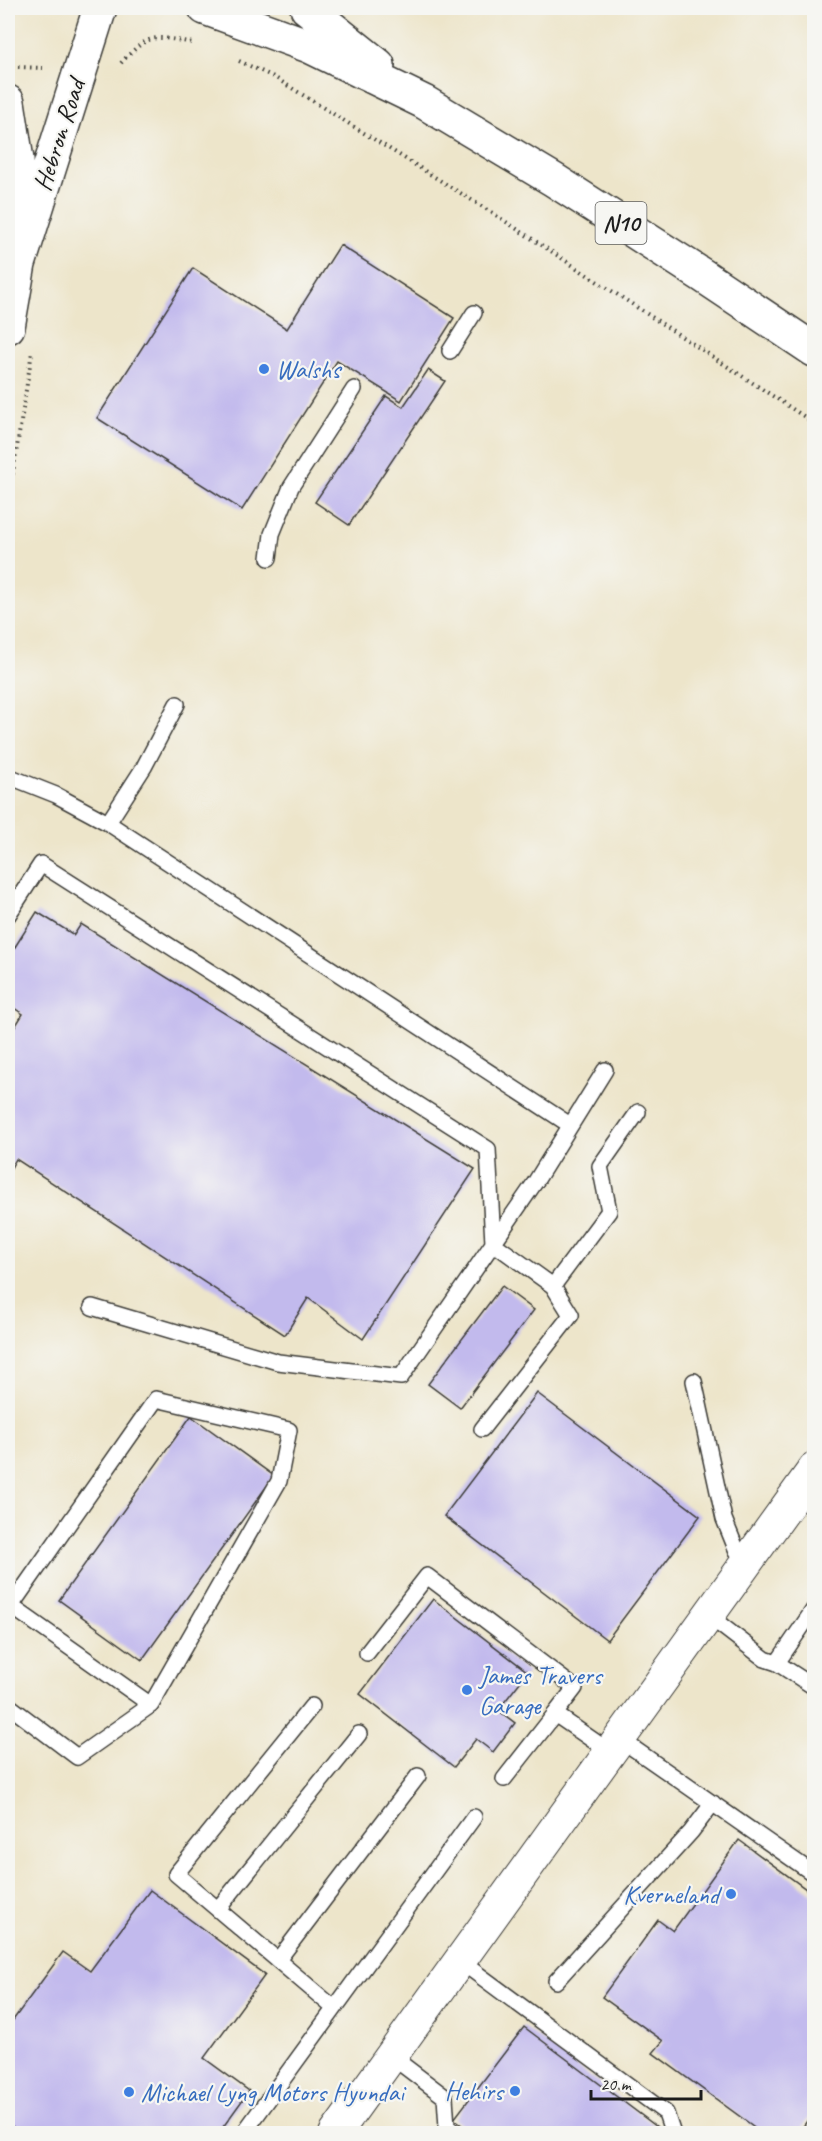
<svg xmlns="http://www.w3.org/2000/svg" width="822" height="2141" viewBox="0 0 822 2141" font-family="Caveat,sans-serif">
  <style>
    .building { fill: #c2baed }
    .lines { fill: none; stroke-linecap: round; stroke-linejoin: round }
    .service-casing { stroke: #3b3a36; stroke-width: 18 }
    .minor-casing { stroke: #3b3a36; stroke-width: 34 }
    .tertiary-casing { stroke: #3b3a36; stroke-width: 36 }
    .trunk-casing { stroke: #3b3a36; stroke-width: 36 }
    .path { stroke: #3b3a36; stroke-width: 4; stroke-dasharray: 1.5 4.5; stroke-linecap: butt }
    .service { stroke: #fff; stroke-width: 15 }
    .minor { stroke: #fff; stroke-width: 32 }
    .tertiary { stroke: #fff; stroke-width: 33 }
    .trunk { stroke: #fff; stroke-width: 33 }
    .shop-dot { fill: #3f7fe0; stroke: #f6f6f2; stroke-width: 2 }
    .labels { text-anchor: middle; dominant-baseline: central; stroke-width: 4.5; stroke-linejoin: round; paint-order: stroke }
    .shield { fill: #f6f6f2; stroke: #5d5d5c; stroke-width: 1.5 }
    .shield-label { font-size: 24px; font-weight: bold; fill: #1c1c1c }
    .street-label { font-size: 26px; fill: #1c1c1c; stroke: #f6f6f2 }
    .shop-label { font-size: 26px; fill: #366cbe; stroke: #f6f6f2; text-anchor: start }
  </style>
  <rect width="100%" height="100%" fill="#f6f6f2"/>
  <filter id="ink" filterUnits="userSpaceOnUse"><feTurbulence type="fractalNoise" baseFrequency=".0167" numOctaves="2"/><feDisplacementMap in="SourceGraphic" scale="12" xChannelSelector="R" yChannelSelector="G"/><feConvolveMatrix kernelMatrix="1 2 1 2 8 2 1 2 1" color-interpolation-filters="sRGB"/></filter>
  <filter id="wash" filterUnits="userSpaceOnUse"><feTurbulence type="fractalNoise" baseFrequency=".008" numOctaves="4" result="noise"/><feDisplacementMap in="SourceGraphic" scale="24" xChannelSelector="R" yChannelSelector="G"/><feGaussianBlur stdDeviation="1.35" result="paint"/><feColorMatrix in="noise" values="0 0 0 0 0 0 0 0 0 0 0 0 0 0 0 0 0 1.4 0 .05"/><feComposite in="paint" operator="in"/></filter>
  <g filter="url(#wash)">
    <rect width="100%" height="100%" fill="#ede5ca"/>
    <g id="blocks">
      <path class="building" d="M 340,245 L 454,318 L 401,401 L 337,361 L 242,510 L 97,418 L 193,268 L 287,329 Z
        M 428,370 L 445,381 L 349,525 L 315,502 L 386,396 L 403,407 Z
        M 37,912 L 74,935 L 81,924 L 475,1169 L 363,1339 L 308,1298 L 285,1335 L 16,1159 L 8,1173 L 8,1038 L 23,1014 L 8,1004 L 8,958 Z
        M 502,1286 L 534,1310 L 460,1408 L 428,1384 Z
        M 537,1393 L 700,1516 L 607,1640 L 444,1516 Z
        M 191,1416 L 274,1476 L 142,1660 L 59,1600 Z
        M 433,1599 L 528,1672 L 498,1710 L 515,1723 L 493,1752 L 476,1739 L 454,1767 L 360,1694 Z
        M 739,1840 L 814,1895 L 814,2111 L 798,2134 L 764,2134 L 653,2053 L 663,2041 L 602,1997 L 658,1920 L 673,1931 Z
        M 150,1890 L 265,1975 L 204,2058 L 249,2091 L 218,2134 L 22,2134 L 8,2123 L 8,2027 L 63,1952 L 90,1971 Z
        M 524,2027 L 657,2127 L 653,2134 L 473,2134 L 454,2119 Z"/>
    </g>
  </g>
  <g filter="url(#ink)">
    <use href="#blocks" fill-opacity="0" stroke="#3b3a36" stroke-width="1.5"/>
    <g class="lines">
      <g class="service-casing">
        <path id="service" d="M 450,351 L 474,313
          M 269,558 L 272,534 L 291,487 L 354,389
          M 8,776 L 56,795 L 108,823 L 570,1125
          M 108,823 L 144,767 L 177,704
          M 8,915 L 41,864 L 488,1149 L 493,1243 L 553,1286 L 609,1211 L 600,1166 L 638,1112
          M 92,1307 L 278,1362 L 401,1377 L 536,1181 L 605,1070
          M 694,1381 L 724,1519 L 737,1551 L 746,1564
          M 482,1429 L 571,1315 L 553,1286
          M 709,1616 L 765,1659 L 777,1663 L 814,1687
          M 367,1653 L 427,1576 L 575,1688 L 555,1714 L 610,1752
          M 777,1663 L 814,1609
          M 8,1705 L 77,1757 L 151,1705 L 279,1481 L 289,1430 L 156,1399 L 11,1606 L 151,1705
          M 312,1706 L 176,1874 L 334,2008
          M 620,1739 L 814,1874
          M 504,1779 L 555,1714
          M 218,1909 L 359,1734
          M 278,1960 L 418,1776
          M 460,1961 L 666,2113 L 673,2134
          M 556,1981 L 691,1832 L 713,1803
          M 391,2056 L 445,2097 L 447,2127 L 457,2134
          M 243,2134 L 474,1817"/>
      </g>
      <g class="minor-casing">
        <path id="minor" d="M 335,2134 L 814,1469"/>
      </g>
      <g class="tertiary-casing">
        <path id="tertiary" d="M 8,102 L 17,160 L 18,235
          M 8,327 L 19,264 L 100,8"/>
      </g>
      <g class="trunk-casing">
        <path id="trunk" d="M 205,8 L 309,46 L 424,102 L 554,180 L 702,275 L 814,350
          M 307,8 L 378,65"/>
      </g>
      <path class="path" d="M 239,61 L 274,77 L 494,214 L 814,423
        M 121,63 C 149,32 155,36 193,43
        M 18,67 L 43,68
        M 8,504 L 32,352"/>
      <use href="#service" class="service"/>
      <use href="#minor" class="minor"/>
      <use href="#tertiary" class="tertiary"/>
      <use href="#trunk" class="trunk"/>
    </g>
  </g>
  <g class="shop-dot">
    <circle cx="264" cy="369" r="6"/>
    <circle cx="467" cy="1690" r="6"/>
    <circle cx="731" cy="1894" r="6"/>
    <circle cx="515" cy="2091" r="6"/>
    <circle cx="129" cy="2092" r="6"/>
  </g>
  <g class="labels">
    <rect class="shield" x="595.5" y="202" width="51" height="42" rx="4.5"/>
    <g class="shield-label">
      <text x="621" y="223">N10</text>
    </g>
    <g class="street-label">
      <text transform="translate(59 135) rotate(-72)">Hebron Road</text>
    </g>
    <g class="shop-label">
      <text x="276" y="369">Walshs</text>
      <text x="479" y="1675">James Travers<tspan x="479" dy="30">Garage</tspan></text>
      <text x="719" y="1894" text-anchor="end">Kverneland</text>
      <text x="503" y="2091" text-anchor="end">Hehirs</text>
      <text x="141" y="2092">Michael Lyng Motors Hyundai</text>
    </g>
  </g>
  <rect width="822" height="2141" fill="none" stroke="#f6f6f2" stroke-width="30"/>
  <path d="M591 2090v9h110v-9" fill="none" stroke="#1c1c1c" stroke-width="3"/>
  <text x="600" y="2090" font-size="18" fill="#1c1c1c" stroke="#f6f6f2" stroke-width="4.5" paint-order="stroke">20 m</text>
</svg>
